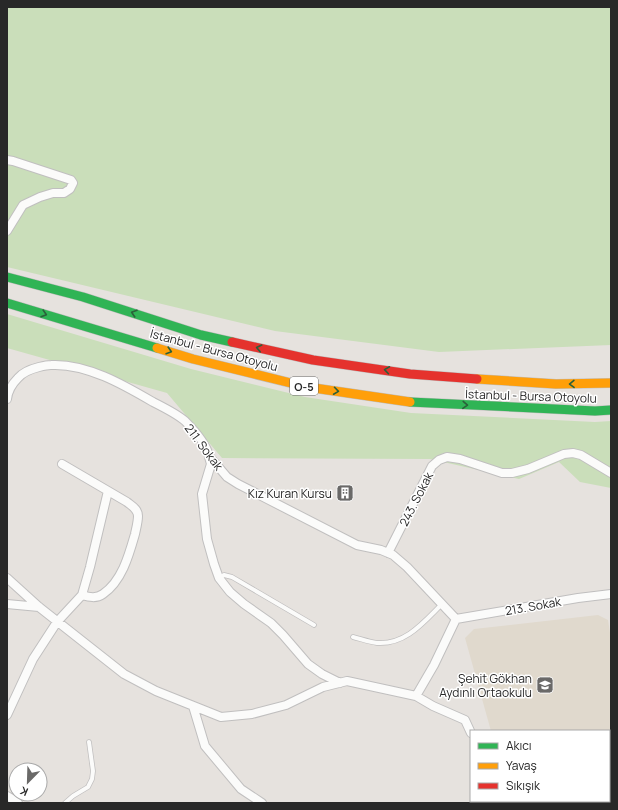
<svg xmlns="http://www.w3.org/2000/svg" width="618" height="810" viewBox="0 0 618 810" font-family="Manrope,sans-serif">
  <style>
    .education { fill: #e0d9cd }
    .green { fill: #cadeba }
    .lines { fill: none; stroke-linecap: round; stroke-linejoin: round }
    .lane-casing { stroke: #c0bfbf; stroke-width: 5.5 }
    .street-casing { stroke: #c0bfbf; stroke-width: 10 }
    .fast-casing { stroke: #bfbdbc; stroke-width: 10 }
    .slow-casing { stroke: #bfbdbc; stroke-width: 10 }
    .jam-casing { stroke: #bfbdbc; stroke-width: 10 }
    .lane { stroke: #fbfbfa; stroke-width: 4 }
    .street { stroke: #fbfbfa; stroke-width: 8 }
    .fast { stroke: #30b455; stroke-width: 9 }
    .slow { stroke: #ff9f0a; stroke-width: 9 }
    .jam { stroke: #e5322d; stroke-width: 9 }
    .oneway { stroke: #2b603a }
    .labels { text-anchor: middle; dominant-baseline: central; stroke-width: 3; stroke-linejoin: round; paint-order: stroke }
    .shield { fill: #fff; stroke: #686868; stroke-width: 1 }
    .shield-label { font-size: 11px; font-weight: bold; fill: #282828 }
    .street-label { font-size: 12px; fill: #282828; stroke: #fff }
    .poi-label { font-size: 12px; fill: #282828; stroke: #fff; text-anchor: end }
  </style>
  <rect width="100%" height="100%" fill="#e6e2de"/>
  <path class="education" d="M 598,615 L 608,620 L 611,639 L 611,765 L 609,765 L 609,731 L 491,731 L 465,638 L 474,629 Z"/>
  <path class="green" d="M 7,7 L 611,7 L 611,345 L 439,352 L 275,331 L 7,267 Z
    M 7,314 L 191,369 L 305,397 L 411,413 L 595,422 L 611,421 L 611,488 L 580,482 L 559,462 L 519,479 L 430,459 L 222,458 L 167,393 L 7,348 Z"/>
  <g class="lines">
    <g class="lane-casing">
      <path id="lane" d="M 219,578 L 224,575 L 232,577 L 314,625
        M 353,637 C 361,639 369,642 377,643 C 405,645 423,623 441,605
        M 65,803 L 73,796 L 88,787 L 92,779 L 93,771 L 89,742"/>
    </g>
    <g class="street-casing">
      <path id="street" d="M 7,160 L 13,161 L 71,180 L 73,183 L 70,189 L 64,193 L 53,193 L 40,197 L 23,205 L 7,231
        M 7,399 C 8,390 12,384 18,378 C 23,372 31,369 39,367 C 43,366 47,365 51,365 C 86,363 124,385 153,402 C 163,407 177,414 185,421 C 194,430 206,443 209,456 L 227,477 L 238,484 L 357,545 L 381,550 L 393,555 L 407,567 L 456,619
        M 209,457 L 211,464 L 202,494 L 207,539 L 214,564 L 219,578 L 230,592 L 244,604 L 271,623 L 283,635 L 308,664 L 322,674 L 340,683
        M 62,464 L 127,502 C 132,506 138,509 138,516 C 138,522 136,529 135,534 C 129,555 122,581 103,594 C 96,599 89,597 82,595
        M 388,553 L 432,466 L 439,460 L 447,457 L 460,459 L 502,473 L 512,473 L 528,469 L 564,454 L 573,453 L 581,455 L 611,473
        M 7,578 L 39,607 L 124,674 L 156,691 L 221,717 L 252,714 L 286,705 L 323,687 L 347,681 L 416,696 L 434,665 L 456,619
        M 7,604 L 39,607
        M 456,619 L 578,598 L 611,594
        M 416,696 L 433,706 L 465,720 L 471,733
        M 193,706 L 205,746 L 241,789 L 262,803
        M 7,715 L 33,659 L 57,622 L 82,595 L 90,567 L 108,491
        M 609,772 L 611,773
        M 7,796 L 17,802 L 18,803
        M 490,801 L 490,803"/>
    </g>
    <g class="fast-casing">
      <path id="fast" d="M 7,277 L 83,297 L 201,335 L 232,342
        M 7,303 L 157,348
        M 410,402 L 595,411 L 611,410"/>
    </g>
    <g class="slow-casing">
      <path id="slow" d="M 157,348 L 193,359 L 307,387 L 410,402
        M 477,379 L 556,384 L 611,383"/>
    </g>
    <g class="jam-casing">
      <path id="jam" d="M 232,342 L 313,360 L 410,374 L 477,379"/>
    </g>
    <use href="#lane" class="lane"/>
    <use href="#street" class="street"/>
    <use href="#fast" class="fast"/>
    <use href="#slow" class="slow"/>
    <use href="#jam" class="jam"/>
  </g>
  <defs><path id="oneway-chevron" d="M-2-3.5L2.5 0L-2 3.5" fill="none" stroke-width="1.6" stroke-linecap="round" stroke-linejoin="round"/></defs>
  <g class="oneway">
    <use href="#oneway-chevron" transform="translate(134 313) rotate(-162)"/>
    <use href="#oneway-chevron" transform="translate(44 314) rotate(17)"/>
    <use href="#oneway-chevron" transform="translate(259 348) rotate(-167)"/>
    <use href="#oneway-chevron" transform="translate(169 351) rotate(17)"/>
    <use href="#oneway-chevron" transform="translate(387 370) rotate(-172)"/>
    <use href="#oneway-chevron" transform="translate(572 384) rotate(179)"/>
    <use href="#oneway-chevron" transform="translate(336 391) rotate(8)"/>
    <use href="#oneway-chevron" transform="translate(465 405) rotate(3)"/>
  </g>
  <defs>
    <g id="building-square" transform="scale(0.9)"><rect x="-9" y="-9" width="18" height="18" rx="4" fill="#6a6968" stroke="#fff"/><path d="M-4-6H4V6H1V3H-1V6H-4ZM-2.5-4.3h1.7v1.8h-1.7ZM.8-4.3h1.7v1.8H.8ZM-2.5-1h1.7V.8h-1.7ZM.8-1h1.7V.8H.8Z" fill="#fff"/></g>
    <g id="school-square" transform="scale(0.9)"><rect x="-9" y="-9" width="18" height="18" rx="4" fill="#6a6968" stroke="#fff"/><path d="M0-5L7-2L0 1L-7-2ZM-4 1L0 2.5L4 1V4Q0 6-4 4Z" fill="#fff"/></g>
  </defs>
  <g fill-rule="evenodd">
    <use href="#building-square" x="345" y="493"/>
    <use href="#school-square" x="545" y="685"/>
  </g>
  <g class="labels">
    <rect class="shield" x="290" y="377" width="28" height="18" rx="3"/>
    <g class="shield-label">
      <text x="304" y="386">O-5</text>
    </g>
    <g class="street-label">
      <text transform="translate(214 350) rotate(15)">İstanbul - Bursa Otoyolu</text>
      <text transform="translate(531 396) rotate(2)">İstanbul - Bursa Otoyolu</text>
      <text transform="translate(204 447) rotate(53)">211. Sokak</text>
      <text transform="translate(416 499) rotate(-63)">243. Sokak</text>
      <text transform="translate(533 606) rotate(-10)">213. Sokak</text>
    </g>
    <g class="poi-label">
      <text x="332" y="493">Kız Kuran Kursu</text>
      <text x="532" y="678">Şehit Gökhan<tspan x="532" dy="14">Aydınlı Ortaokulu</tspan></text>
    </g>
  </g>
  <rect width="618" height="810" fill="none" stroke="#282828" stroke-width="16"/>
  <rect x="470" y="730" width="140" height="72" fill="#ffffff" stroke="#a9a9a9"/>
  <rect x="478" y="743" width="20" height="6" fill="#30b455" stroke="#a9a9a9"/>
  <text x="506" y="750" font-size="12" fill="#282828">Akıcı</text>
  <rect x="478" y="763" width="20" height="6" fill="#ff9f0a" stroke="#a9a9a9"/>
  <text x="506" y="770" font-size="12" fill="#282828">Yavaş</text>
  <rect x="478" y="783" width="20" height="6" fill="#e5322d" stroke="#a9a9a9"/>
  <text x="506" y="790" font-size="12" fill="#282828">Sıkışık</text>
  <g transform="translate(28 782) rotate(203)"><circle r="19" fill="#ffffff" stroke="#a9a9a9"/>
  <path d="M0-3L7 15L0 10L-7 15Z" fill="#6a6968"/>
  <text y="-6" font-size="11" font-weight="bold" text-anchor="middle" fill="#282828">K</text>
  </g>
</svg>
